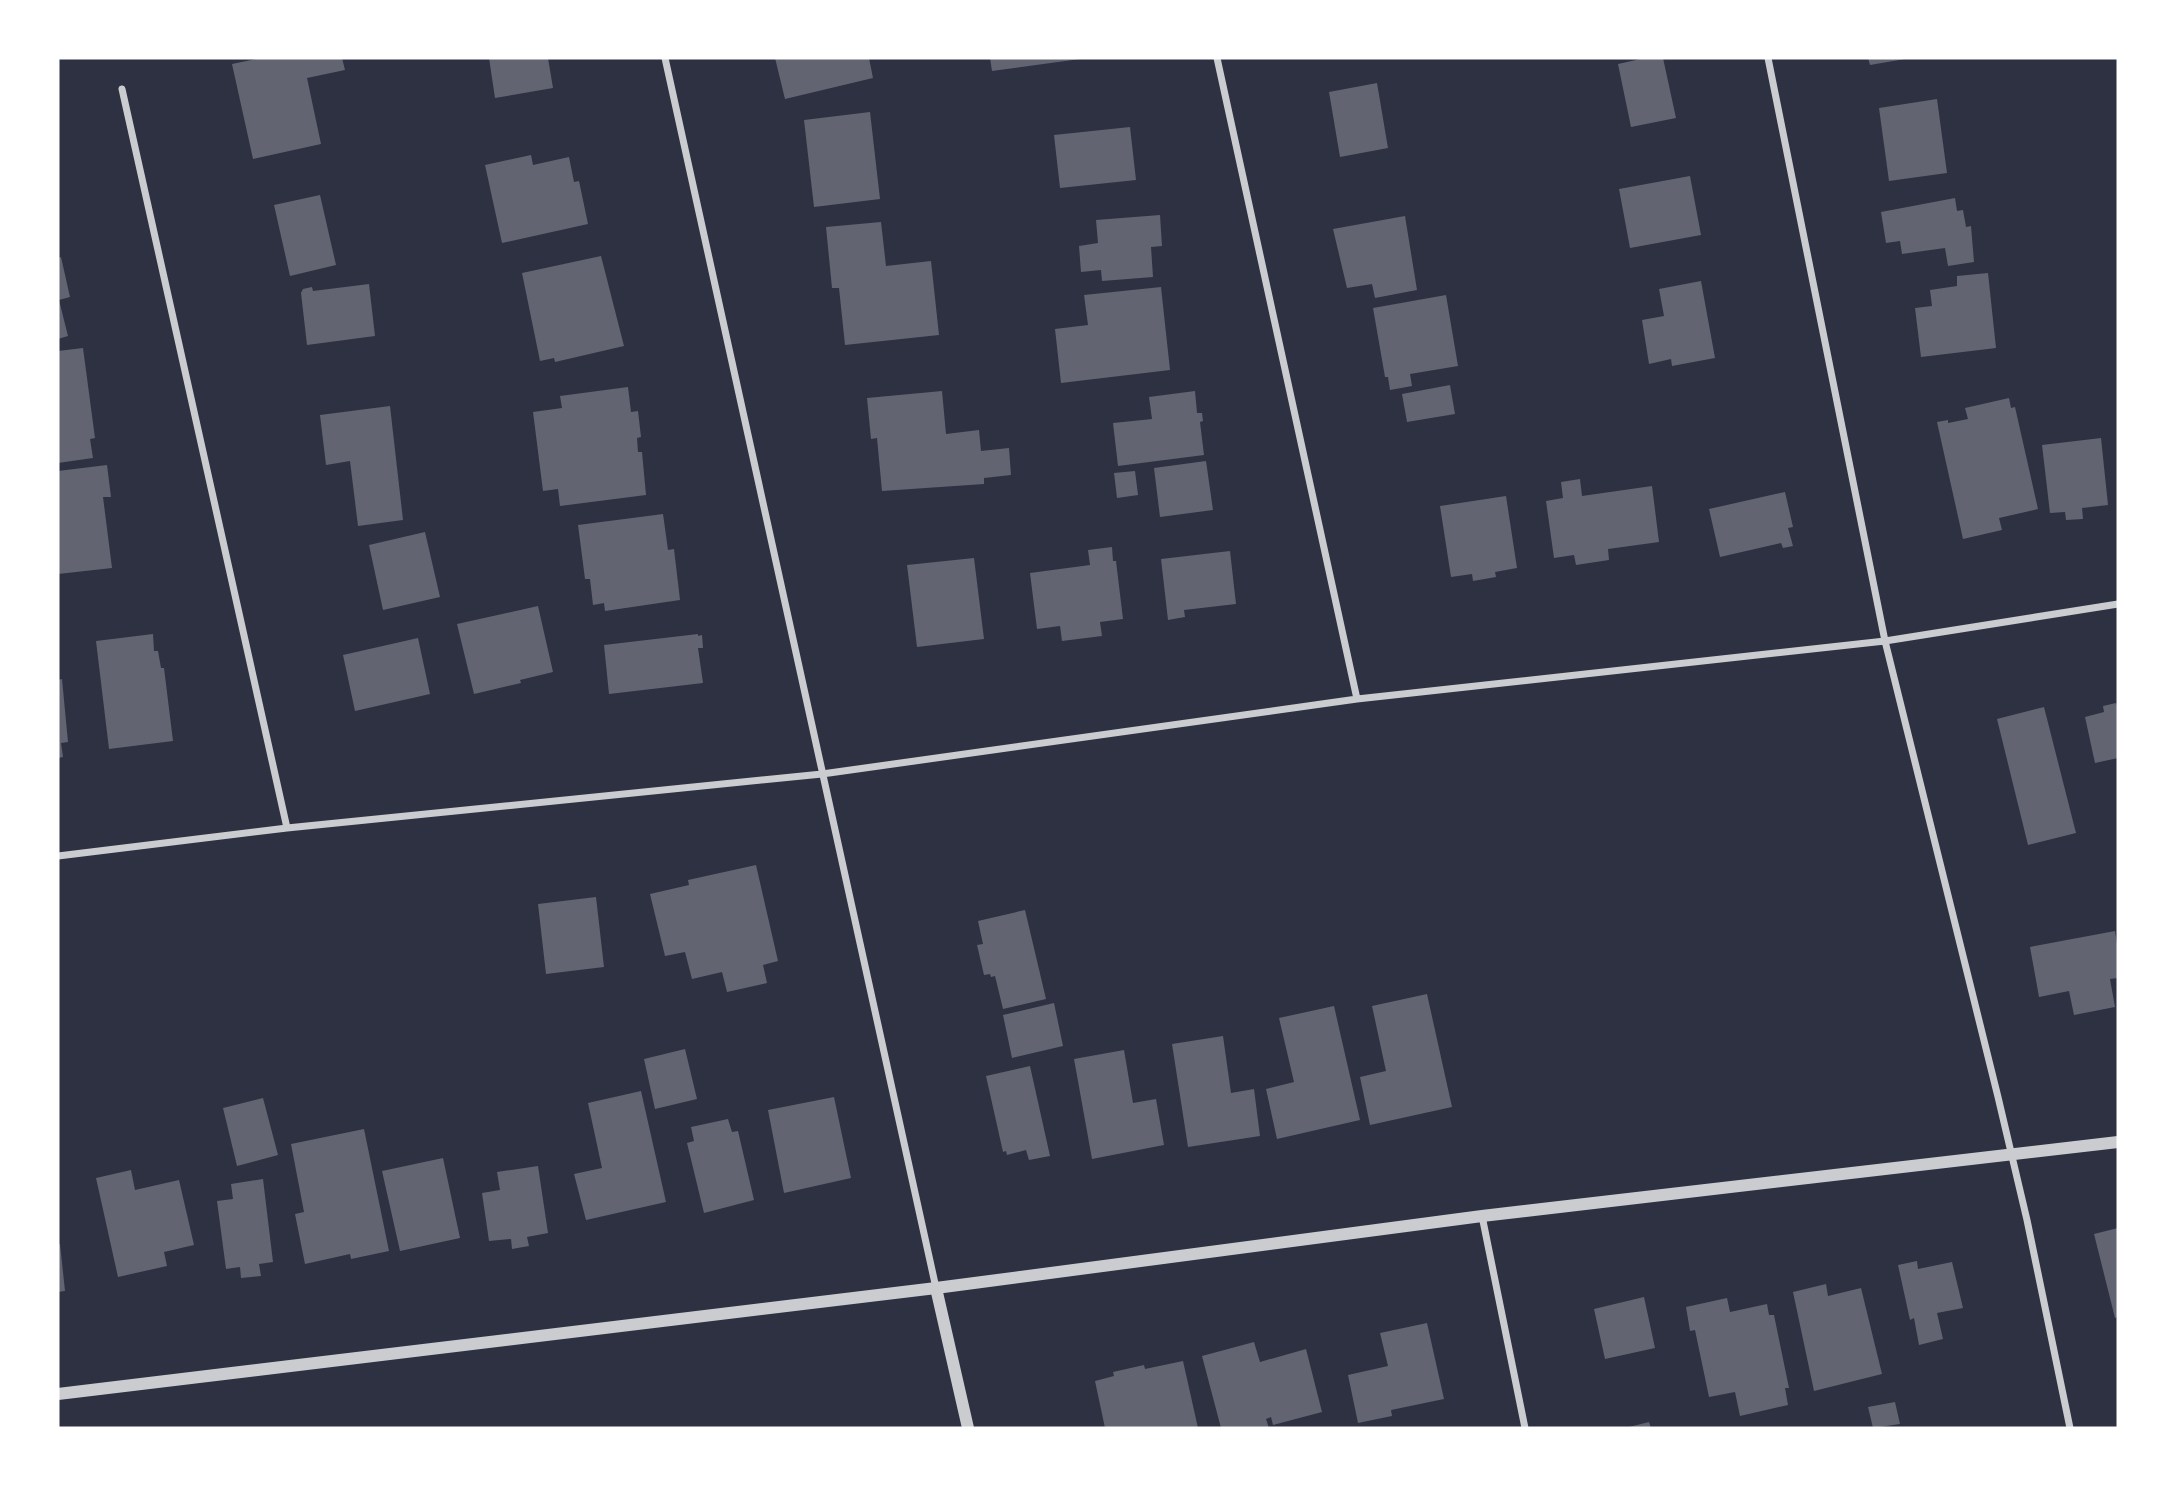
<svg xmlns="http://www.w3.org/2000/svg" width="2176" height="1486" viewBox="0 0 2176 1486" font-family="'Playfair Display',serif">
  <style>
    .building { fill: #626471 }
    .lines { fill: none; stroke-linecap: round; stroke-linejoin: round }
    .minor { stroke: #caccd0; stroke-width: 7 }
    .tertiary { stroke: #caccd0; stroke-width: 12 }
  </style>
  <rect width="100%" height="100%" fill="#2d3142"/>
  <path class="building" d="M 261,58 L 342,58 L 345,70 L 307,78 L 321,144 L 253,159 L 232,64 Z
    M 489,58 L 548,58 L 553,88 L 495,98 Z
    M 775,58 L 869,58 L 873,78 L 785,99 Z
    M 990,58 L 1080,58 L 1080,59 L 992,71 Z
    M 1645,58 L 1663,58 L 1676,118 L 1631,127 L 1618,64 Z
    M 1868,58 L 1904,58 L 1905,59 L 1870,65 Z
    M 1377,83 L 1388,148 L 1340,157 L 1329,92 Z
    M 1937,99 L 1947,173 L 1889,181 L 1879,108 Z
    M 870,112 L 880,199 L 814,207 L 804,120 Z
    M 1130,127 L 1136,180 L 1060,188 L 1054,135 Z
    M 531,155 L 533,165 L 569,157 L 574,182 L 579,181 L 588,224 L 502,243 L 485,165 Z
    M 1690,176 L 1701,235 L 1630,248 L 1619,189 Z
    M 320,195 L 336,265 L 290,276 L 274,205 Z
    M 1955,198 L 1957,211 L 1963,210 L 1966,227 L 1971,226 L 1974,262 L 1948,266 L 1945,248 L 1902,254 L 1900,241 L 1886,243 L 1881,212 Z
    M 1160,215 L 1162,246 L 1151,247 L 1153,277 L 1102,281 L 1101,270 L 1081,272 L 1079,246 L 1098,243 L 1096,220 Z
    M 1405,216 L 1417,290 L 1375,298 L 1372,284 L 1347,288 L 1333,229 Z
    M 881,222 L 886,266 L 931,261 L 939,335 L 845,345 L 839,288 L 832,288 L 826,227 Z
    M 601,256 L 624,346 L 555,362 L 554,358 L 540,361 L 522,273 Z
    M 61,257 L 70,297 L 59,300 L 68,336 L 58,339 L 58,258 Z
    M 1988,273 L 1996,348 L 1921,357 L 1915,308 L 1932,306 L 1930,290 L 1957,286 L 1957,276 Z
    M 1701,281 L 1715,358 L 1672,366 L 1671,359 L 1649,364 L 1642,320 L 1664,316 L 1659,289 Z
    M 369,284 L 375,336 L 307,345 L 301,293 L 303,289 L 312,287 L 313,291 Z
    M 1161,287 L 1170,370 L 1061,383 L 1055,329 L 1088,325 L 1084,295 Z
    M 1446,295 L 1458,366 L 1410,374 L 1412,386 L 1390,390 L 1388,377 L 1385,377 L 1373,308 Z
    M 83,348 L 95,438 L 90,439 L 93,458 L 58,463 L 58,351 Z
    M 1450,385 L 1455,414 L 1407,422 L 1402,394 Z
    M 628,387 L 631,412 L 638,411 L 641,437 L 637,438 L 638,452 L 642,452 L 646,495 L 560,506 L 558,489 L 543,491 L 533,412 L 562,408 L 560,396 Z
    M 942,391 L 946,434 L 979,430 L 981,451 L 1009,448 L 1011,475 L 984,478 L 984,484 L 882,491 L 877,438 L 871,439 L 867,398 Z
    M 1195,391 L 1197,413 L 1202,413 L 1203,421 L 1200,422 L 1204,455 L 1118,466 L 1113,423 L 1152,419 L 1149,397 Z
    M 2009,398 L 2011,408 L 2015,407 L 2038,509 L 1999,518 L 2002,530 L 1963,539 L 1937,422 L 1948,420 L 1948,423 L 1968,419 L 1965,408 Z
    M 390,406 L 403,520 L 358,526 L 350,461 L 326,465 L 320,415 Z
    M 2101,438 L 2108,505 L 2082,508 L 2083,519 L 2066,520 L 2065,512 L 2050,513 L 2042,445 Z
    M 1206,461 L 1213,510 L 1160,517 L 1154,468 Z
    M 107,465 L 111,497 L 103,497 L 112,568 L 58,574 L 58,471 Z
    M 1135,471 L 1138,495 L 1117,498 L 1114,473 Z
    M 1580,479 L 1582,496 L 1652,486 L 1659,542 L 1608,549 L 1609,560 L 1576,565 L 1574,555 L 1554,558 L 1546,501 L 1563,498 L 1561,482 Z
    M 1785,492 L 1793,527 L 1788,528 L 1793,546 L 1783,548 L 1781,543 L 1720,557 L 1709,509 Z
    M 1506,496 L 1517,568 L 1495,572 L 1496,577 L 1473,581 L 1472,574 L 1451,577 L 1440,506 Z
    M 663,514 L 668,550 L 674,549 L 680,600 L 605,611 L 604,603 L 593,605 L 590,579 L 585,579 L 578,525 Z
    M 425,532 L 440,597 L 383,610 L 369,545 Z
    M 1112,547 L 1113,561 L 1116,561 L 1123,619 L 1100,622 L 1102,636 L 1062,641 L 1060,626 L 1037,629 L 1030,573 L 1090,565 L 1088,550 Z
    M 1230,551 L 1236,604 L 1184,610 L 1185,617 L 1168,620 L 1161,559 Z
    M 974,558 L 984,639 L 917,647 L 907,565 Z
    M 538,606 L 553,672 L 520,680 L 521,683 L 474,694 L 457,624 Z
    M 153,634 L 154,651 L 158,651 L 161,668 L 164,668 L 173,741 L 109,749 L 96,641 Z
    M 698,634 L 698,636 L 702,635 L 703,648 L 698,648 L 703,683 L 609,694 L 604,645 Z
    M 418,638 L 430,694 L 355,711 L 343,655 Z
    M 62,679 L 68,742 L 61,743 L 63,757 L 58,758 L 58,680 Z
    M 2116,703 L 2118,708 L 2118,758 L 2095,763 L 2085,717 L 2104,712 L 2103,706 Z
    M 2044,707 L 2076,833 L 2028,845 L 1997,719 Z
    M 756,865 L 778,961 L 763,965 L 767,983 L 727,992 L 722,972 L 692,979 L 685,952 L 665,956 L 650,894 L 689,885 L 688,880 Z
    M 596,897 L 604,967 L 546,974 L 538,904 Z
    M 1025,910 L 1046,999 L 1003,1009 L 995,976 L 991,977 L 990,974 L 984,975 L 977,945 L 983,944 L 978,921 Z
    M 2115,931 L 2118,951 L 2118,978 L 2110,979 L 2115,1007 L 2074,1015 L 2069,991 L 2039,997 L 2030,947 Z
    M 1427,994 L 1452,1107 L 1370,1125 L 1360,1077 L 1386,1071 L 1372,1006 Z
    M 1054,1003 L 1063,1046 L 1012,1058 L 1003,1015 Z
    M 1334,1006 L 1360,1120 L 1277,1139 L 1266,1089 L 1294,1082 L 1279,1018 Z
    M 1223,1036 L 1231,1093 L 1254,1089 L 1260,1136 L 1188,1147 L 1172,1044 Z
    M 685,1049 L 697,1099 L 655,1109 L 644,1059 Z
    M 1124,1050 L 1133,1103 L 1156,1099 L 1164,1145 L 1092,1159 L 1074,1059 Z
    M 1030,1066 L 1050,1156 L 1029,1160 L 1026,1150 L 1007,1155 L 1006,1151 L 1003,1152 L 986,1076 Z
    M 641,1091 L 666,1202 L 586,1220 L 574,1174 L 602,1168 L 588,1103 Z
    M 834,1097 L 851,1178 L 784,1193 L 768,1110 Z
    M 263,1098 L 278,1155 L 237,1166 L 223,1108 Z
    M 728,1119 L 732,1132 L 738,1131 L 754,1200 L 704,1213 L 687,1143 L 694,1141 L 691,1127 Z
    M 364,1129 L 389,1251 L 351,1259 L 350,1254 L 305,1264 L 295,1214 L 304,1212 L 291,1144 Z
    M 443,1158 L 460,1238 L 400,1251 L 382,1171 Z
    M 538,1166 L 548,1233 L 527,1237 L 529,1246 L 512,1249 L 511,1239 L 489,1241 L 482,1193 L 500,1190 L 497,1172 Z
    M 131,1170 L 135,1190 L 179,1180 L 194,1245 L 164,1252 L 167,1266 L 118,1277 L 96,1178 Z
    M 263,1179 L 273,1262 L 259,1264 L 261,1276 L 241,1278 L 240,1267 L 226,1269 L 217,1201 L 233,1199 L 231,1184 Z
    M 2118,1228 L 2118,1317 L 2115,1318 L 2094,1234 Z
    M 58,1244 L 60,1244 L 65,1291 L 58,1292 Z
    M 1917,1261 L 1918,1269 L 1952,1262 L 1963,1308 L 1937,1313 L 1943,1339 L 1919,1345 L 1914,1318 L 1910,1320 L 1898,1265 Z
    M 1826,1284 L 1828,1296 L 1861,1288 L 1882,1374 L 1814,1391 L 1793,1292 Z
    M 1644,1297 L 1655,1348 L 1605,1359 L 1594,1309 Z
    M 1727,1298 L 1730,1312 L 1767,1304 L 1769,1315 L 1774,1315 L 1789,1388 L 1785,1388 L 1788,1405 L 1740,1416 L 1735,1392 L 1709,1397 L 1695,1330 L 1690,1331 L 1686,1307 Z
    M 1427,1323 L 1444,1399 L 1391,1410 L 1392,1416 L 1358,1423 L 1348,1375 L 1388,1366 L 1380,1333 Z
    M 1254,1342 L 1260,1362 L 1306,1349 L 1322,1412 L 1273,1425 L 1271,1417 L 1266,1419 L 1269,1428 L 1221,1428 L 1202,1356 Z
    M 1183,1361 L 1198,1428 L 1105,1428 L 1095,1381 L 1114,1376 L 1113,1372 L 1144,1365 L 1145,1369 Z
    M 1895,1402 L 1900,1424 L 1873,1428 L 1868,1407 Z
    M 1649,1422 L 1651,1428 L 1629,1428 L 1629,1427 Z"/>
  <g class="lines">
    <path class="minor" d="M 665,58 L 936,1288
      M 1217,58 L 1357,699
      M 1768,58 L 1885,641 L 1998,1097 L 2027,1220 L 2070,1428
      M 122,89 L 287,828
      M 58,856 L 287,828 L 822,774 L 1357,699 L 1885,641 L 2118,604
      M 1482,1216 L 1525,1428"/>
    <path class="tertiary" d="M 936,1288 L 968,1428
      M 58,1394 L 936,1288 L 1482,1216 L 2118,1142"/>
  </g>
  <rect width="2176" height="1486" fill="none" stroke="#ffffff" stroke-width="119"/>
</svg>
